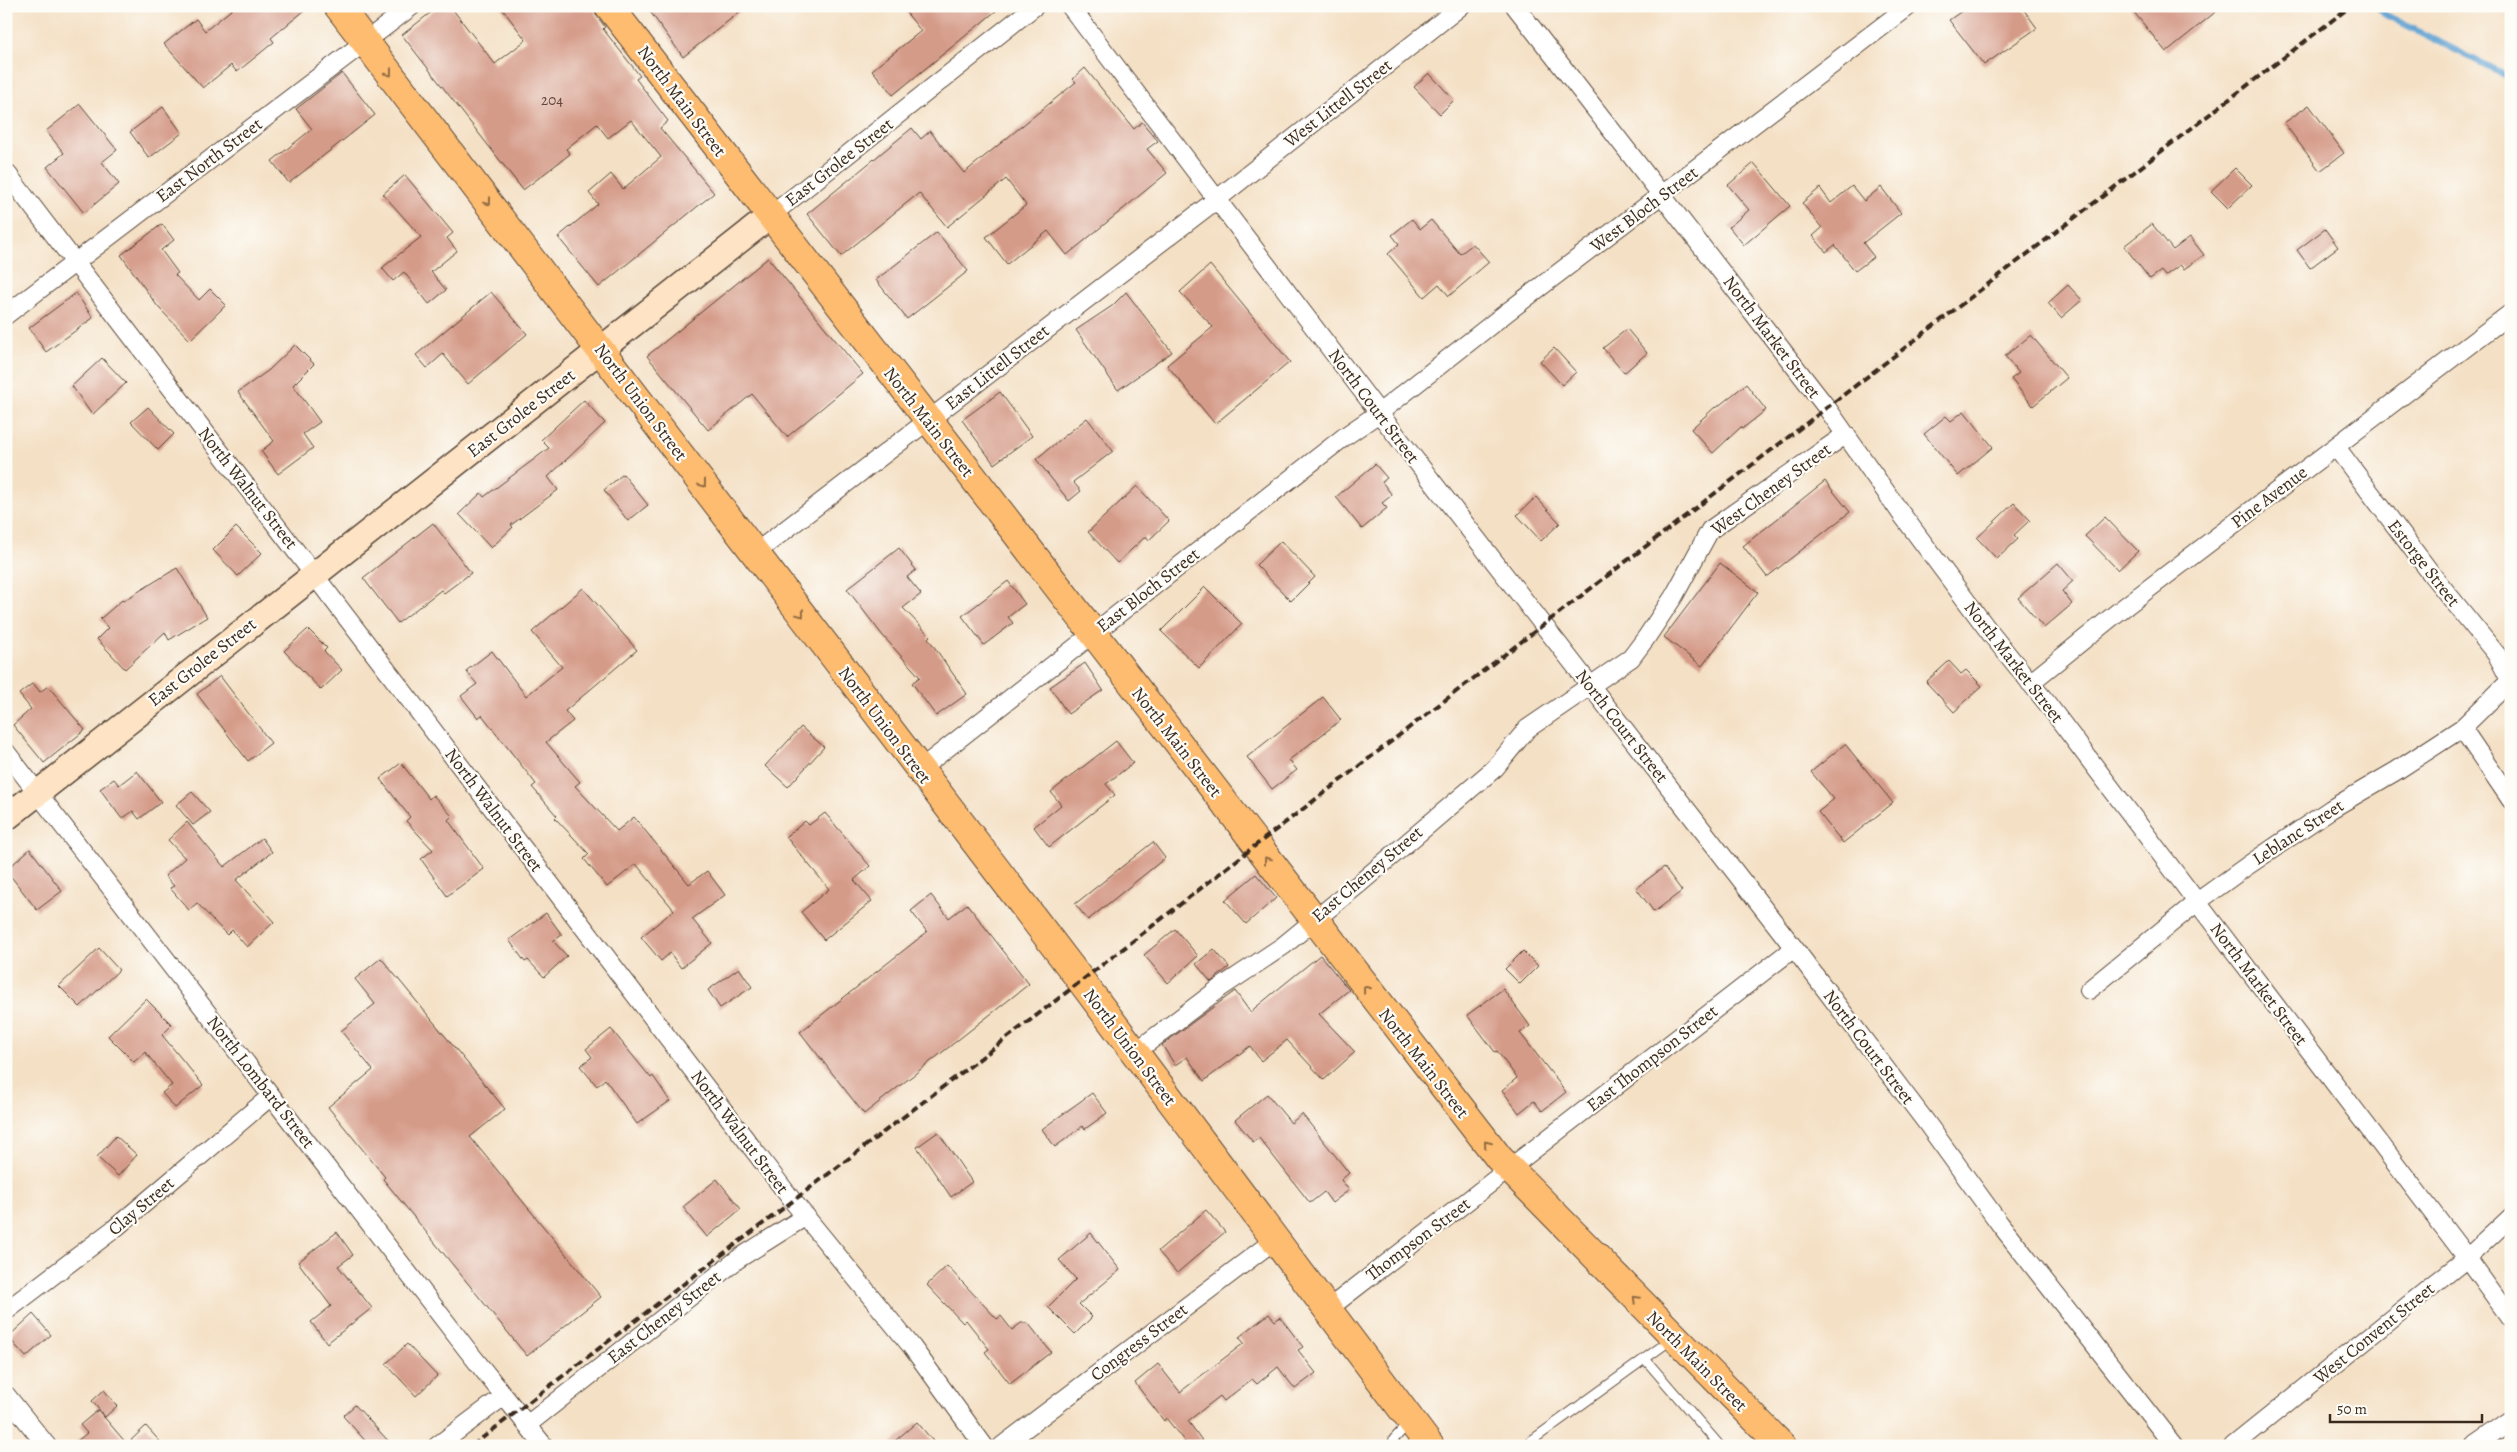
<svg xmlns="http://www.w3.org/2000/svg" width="2517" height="1452" viewBox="0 0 2517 1452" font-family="Alegreya,serif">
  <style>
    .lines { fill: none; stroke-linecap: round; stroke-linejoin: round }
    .stream { stroke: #5da0d1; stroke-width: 6 }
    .building { fill: #d59b89 }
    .lane-casing { stroke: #574537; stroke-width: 11 }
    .street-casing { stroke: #574537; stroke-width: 20 }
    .secondary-casing { stroke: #574537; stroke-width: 28 }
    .primary-casing { stroke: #574537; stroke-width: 30 }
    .lane { stroke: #fff; stroke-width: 9 }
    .street { stroke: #fff; stroke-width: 18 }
    .secondary { stroke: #fee4c5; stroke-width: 25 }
    .primary { stroke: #fdbc6f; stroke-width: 28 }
    .rail { stroke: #3b2a1e; stroke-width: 4; stroke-dasharray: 8 4; stroke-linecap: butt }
    .oneway { stroke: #926c42 }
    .labels { text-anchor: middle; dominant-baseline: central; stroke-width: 4.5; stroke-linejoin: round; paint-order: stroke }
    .number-label { font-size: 15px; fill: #624639 }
    .street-label { font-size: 18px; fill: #3b2a1e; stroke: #fdfcf7 }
  </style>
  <rect width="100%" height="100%" fill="#fdfcf7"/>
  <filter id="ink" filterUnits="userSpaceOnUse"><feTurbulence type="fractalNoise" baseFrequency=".02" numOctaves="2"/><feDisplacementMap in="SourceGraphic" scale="10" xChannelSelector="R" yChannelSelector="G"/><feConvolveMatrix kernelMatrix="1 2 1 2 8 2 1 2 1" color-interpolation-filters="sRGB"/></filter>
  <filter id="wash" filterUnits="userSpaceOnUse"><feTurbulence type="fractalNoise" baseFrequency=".0096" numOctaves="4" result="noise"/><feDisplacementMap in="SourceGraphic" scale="20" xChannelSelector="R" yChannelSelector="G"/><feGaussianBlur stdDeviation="1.12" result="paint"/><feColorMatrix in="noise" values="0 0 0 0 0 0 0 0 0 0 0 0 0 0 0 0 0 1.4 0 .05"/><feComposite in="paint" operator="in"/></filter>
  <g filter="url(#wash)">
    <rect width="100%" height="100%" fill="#f4e0c5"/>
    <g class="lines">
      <path class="stream" d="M 2377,6 L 2384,14 L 2511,78"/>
    </g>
    <g id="blocks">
      <path class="building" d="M 236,6 L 310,6 L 271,38 L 274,42 L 237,72 L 231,65 L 203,88 L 164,44 L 196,19 L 205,31 Z
        M 439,6 L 450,6 L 495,64 L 526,40 L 500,6 L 594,6 L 596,15 L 605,27 L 603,29 L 640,76 L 636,79 L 668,121 L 660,128 L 714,193 L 599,287 L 558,237 L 598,204 L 589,193 L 611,174 L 623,189 L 661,157 L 631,120 L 608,138 L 597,124 L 566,149 L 570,154 L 523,190 L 402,35 Z
        M 646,6 L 747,6 L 683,57 Z
        M 901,6 L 1002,6 L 893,95 L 872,70 L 921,31 Z
        M 1969,6 L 2021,6 L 2037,28 L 1984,65 L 1949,20 Z
        M 2129,6 L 2223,6 L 2166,52 Z
        M 1085,68 L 1134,129 L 1142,122 L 1158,141 L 1147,149 L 1167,173 L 1067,255 L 1048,231 L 1007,264 L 986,237 L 1026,205 L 1006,179 L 947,227 L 919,193 L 841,256 L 807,214 L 912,128 L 921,139 L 930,131 L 964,173 L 1076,82 L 1073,79 Z
        M 342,73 L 375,115 L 289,183 L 272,161 L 312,129 L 296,109 Z
        M 1429,73 L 1454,100 L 1440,114 L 1414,87 Z
        M 80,104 L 117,150 L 102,162 L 119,184 L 84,213 L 47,167 L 64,153 L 46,131 Z
        M 2309,105 L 2344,153 L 2320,171 L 2284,123 Z
        M 163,107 L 182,133 L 149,158 L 130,132 Z
        M 1754,163 L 1790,206 L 1744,245 L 1729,227 L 1749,210 L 1728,185 Z
        M 2235,168 L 2252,185 L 2228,208 L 2211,191 Z
        M 405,175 L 453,233 L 447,238 L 457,251 L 431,272 L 446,290 L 429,304 L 404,272 L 393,281 L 382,268 L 421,237 L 383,194 Z
        M 1852,186 L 1864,201 L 1881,187 L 1901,213 L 1863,243 L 1874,257 L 1855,271 L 1835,245 L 1826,252 L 1813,236 L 1822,228 L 1802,203 L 1820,188 L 1831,203 Z
        M 1412,219 L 1420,229 L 1431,220 L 1460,254 L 1473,244 L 1489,262 L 1449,296 L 1439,284 L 1424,297 L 1388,254 L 1399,244 L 1392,235 Z
        M 162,224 L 174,240 L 161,250 L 178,273 L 175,275 L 199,300 L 210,289 L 226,305 L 190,340 L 158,307 L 121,255 Z
        M 2152,224 L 2173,250 L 2190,237 L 2204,255 L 2184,269 L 2180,265 L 2165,276 L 2161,271 L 2150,279 L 2124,246 Z
        M 2325,229 L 2338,247 L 2310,268 L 2297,250 Z
        M 937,232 L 968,271 L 907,319 L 876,280 Z
        M 768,258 L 863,374 L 787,437 L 752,394 L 708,430 L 647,356 Z
        M 1210,265 L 1290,362 L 1215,424 L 1167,365 L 1213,327 L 1180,292 Z
        M 2068,285 L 2082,300 L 2061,318 L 2048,303 Z
        M 491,292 L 527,334 L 468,384 L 443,354 L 427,368 L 416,355 Z
        M 1126,292 L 1172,352 L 1118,390 L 1076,330 L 1112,306 Z
        M 76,293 L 93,318 L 46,352 L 29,328 Z
        M 1627,329 L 1647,353 L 1624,373 L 1603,348 Z
        M 2031,335 L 2067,378 L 2033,406 L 2011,379 L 2019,373 L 2005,356 Z
        M 295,345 L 314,364 L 293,385 L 320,422 L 303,434 L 313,448 L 278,474 L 261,451 L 274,441 L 238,392 L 269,370 Z
        M 1554,348 L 1576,372 L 1562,385 L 1540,361 Z
        M 102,358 L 126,383 L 92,415 L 72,386 Z
        M 1746,384 L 1766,410 L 1742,429 L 1741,427 L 1713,453 L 1691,429 L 1715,407 L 1716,408 Z
        M 1000,392 L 1032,436 L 994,464 L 962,420 Z
        M 584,400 L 605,423 L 548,477 L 558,490 L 511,525 L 513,527 L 491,548 L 459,514 L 481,493 L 484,497 L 549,448 L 541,440 Z
        M 148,407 L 174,434 L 158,450 L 131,422 Z
        M 1964,411 L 1993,447 L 1958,476 L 1924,434 L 1946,416 L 1951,421 Z
        M 1087,418 L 1113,451 L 1073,482 L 1081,491 L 1069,501 L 1036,459 Z
        M 1375,464 L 1387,478 L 1382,482 L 1392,495 L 1382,503 L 1387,508 L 1362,529 L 1336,497 Z
        M 623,474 L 648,505 L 628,521 L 604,490 Z
        M 1825,481 L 1850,512 L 1767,577 L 1743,546 Z
        M 1137,486 L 1169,521 L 1149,540 L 1146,536 L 1117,563 L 1088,532 Z
        M 1536,497 L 1560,523 L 1541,541 L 1517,515 Z
        M 2014,503 L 2030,520 L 2014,535 L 2018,539 L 1997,559 L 1977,538 Z
        M 2105,517 L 2138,551 L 2118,570 L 2085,536 Z
        M 433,523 L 471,573 L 444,593 L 441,590 L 398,623 L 363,578 Z
        M 236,527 L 262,553 L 238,576 L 213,550 Z
        M 1281,541 L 1315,577 L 1291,601 L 1256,565 Z
        M 899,548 L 916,570 L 907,577 L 921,594 L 903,608 L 930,636 L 928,638 L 967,694 L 936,716 L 912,683 L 920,677 L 883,636 L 847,589 Z
        M 1720,563 L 1758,592 L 1702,666 L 1664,637 Z
        M 2058,563 L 2073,581 L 2062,591 L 2072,604 L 2044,628 L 2018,598 Z
        M 177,568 L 207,617 L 169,640 L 165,632 L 125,669 L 97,639 L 108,628 L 100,619 L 122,600 L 123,601 Z
        M 1008,581 L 1025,604 L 1008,617 L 1013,623 L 984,645 L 962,616 Z
        M 1205,587 L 1242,624 L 1199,668 L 1161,631 Z
        M 583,588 L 637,650 L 565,711 L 573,721 L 546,742 L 580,782 L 575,786 L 617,831 L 634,817 L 689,884 L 707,871 L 725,895 L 692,919 L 712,943 L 681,968 L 670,953 L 661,961 L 641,937 L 674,910 L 636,864 L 607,887 L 584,859 L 589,854 L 555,818 L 557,816 L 532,787 L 536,784 L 482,715 L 478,718 L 461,696 L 477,684 L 466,671 L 492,651 L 526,696 L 562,667 L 532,632 Z
        M 308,629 L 327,648 L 324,651 L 342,670 L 321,690 L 284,651 Z
        M 1949,661 L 1961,674 L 1966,670 L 1982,686 L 1954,712 L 1926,682 Z
        M 1085,663 L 1103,690 L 1068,714 L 1050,687 Z
        M 220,676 L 271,743 L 248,761 L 197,694 Z
        M 33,683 L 40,692 L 48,686 L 85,730 L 44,763 L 13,725 L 31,709 L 19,694 Z
        M 1323,697 L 1341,720 L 1289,760 L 1297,770 L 1272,789 L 1247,757 Z
        M 801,727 L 824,747 L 788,787 L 765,766 Z
        M 1116,741 L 1133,763 L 1106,784 L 1115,795 L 1049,847 L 1034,827 L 1061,805 L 1051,792 Z
        M 1845,744 L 1893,803 L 1843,843 L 1818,812 L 1834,799 L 1811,772 Z
        M 401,763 L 429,799 L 433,795 L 452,816 L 448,820 L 484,869 L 447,896 L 421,859 L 433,850 L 406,821 L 410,817 L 380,779 Z
        M 137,771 L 161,802 L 139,819 L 133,811 L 122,819 L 100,789 L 114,779 L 119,785 Z
        M 192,792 L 210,812 L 193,825 L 176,805 Z
        M 825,813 L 870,866 L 854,880 L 872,901 L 824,940 L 801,912 L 829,889 L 786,837 L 805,821 L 809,825 Z
        M 187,822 L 224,867 L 262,838 L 272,852 L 236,880 L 274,922 L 247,947 L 232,930 L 227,935 L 197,903 L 189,910 L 170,888 L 174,886 L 165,876 L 185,858 L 168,840 Z
        M 1153,842 L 1165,858 L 1088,920 L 1075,904 Z
        M 30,849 L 62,891 L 37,910 L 6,870 Z
        M 1664,867 L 1682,891 L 1654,912 L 1636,888 Z
        M 1256,874 L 1276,898 L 1246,924 L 1225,900 Z
        M 931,895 L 949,918 L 967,904 L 1029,984 L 864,1114 L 800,1032 L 927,932 L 911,911 Z
        M 546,913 L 562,935 L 553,941 L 567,956 L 544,977 L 528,960 L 525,962 L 509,940 Z
        M 1175,929 L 1198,956 L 1168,983 L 1144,955 Z
        M 99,948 L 119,970 L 80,1007 L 59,986 Z
        M 1214,949 L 1229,967 L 1211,982 L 1196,964 Z
        M 1523,951 L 1538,966 L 1520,984 L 1505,969 Z
        M 1320,955 L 1349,990 L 1319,1014 L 1355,1052 L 1324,1080 L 1287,1040 L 1261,1061 L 1250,1046 L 1204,1081 L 1187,1057 L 1175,1065 L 1162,1045 L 1235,991 L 1250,1012 Z
        M 381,958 L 505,1109 L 470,1137 L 601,1297 L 527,1356 L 383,1179 L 385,1177 L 328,1107 L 373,1070 L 341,1031 L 375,1004 L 355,979 Z
        M 739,968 L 752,987 L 720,1008 L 708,990 Z
        M 1503,989 L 1530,1026 L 1520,1033 L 1566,1092 L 1542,1111 L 1534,1101 L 1519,1113 L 1502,1090 L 1517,1078 L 1497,1051 L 1495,1052 L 1467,1015 Z
        M 146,999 L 172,1025 L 162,1035 L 203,1085 L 175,1108 L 162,1093 L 172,1085 L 145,1052 L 134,1062 L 108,1036 Z
        M 611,1029 L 651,1078 L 653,1076 L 670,1101 L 637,1124 L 605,1079 L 597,1086 L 580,1066 L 592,1057 L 586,1049 Z
        M 1092,1093 L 1107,1113 L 1085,1129 L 1083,1126 L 1055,1147 L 1042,1129 Z
        M 1267,1094 L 1291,1123 L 1302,1114 L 1349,1173 L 1341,1180 L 1349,1190 L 1332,1203 L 1324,1192 L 1310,1203 L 1259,1138 L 1253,1142 L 1235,1120 Z
        M 938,1132 L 972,1182 L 951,1197 L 917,1147 Z
        M 116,1136 L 137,1155 L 118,1176 L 97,1157 Z
        M 717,1179 L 741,1209 L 707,1237 L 683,1207 Z
        M 1206,1210 L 1225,1232 L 1177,1273 L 1158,1251 Z
        M 337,1232 L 353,1255 L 338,1266 L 372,1308 L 327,1343 L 311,1322 L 331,1306 L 298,1262 Z
        M 1091,1233 L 1120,1270 L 1079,1304 L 1092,1317 L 1075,1334 L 1048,1307 L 1076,1279 L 1059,1260 Z
        M 947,1266 L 997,1319 L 1001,1316 L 1012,1330 L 1021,1323 L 1028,1323 L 1051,1352 L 1010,1384 L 985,1352 L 989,1349 L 966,1320 L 963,1323 L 927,1285 Z
        M 33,1314 L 51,1335 L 26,1357 L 8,1337 Z
        M 1269,1314 L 1275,1321 L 1280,1317 L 1303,1347 L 1298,1350 L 1316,1373 L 1295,1389 L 1278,1367 L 1257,1384 L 1252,1379 L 1224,1401 L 1220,1396 L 1188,1421 L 1206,1446 L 1188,1446 L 1166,1418 L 1164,1421 L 1135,1383 L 1158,1364 L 1180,1392 L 1244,1343 L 1239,1337 Z
        M 407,1344 L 437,1376 L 416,1396 L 386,1364 Z
        M 104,1390 L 117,1406 L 105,1417 L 92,1401 Z
        M 355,1405 L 393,1446 L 370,1446 L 343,1416 Z
        M 98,1410 L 127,1444 L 146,1426 L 164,1446 L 71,1446 L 87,1433 L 80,1425 Z
        M 917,1422 L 937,1446 L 889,1446 Z"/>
    </g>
  </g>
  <g filter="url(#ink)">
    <use href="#blocks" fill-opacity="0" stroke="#574537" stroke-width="1"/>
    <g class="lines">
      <g class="lane-casing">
        <path id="lane" d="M 1645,1359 L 1720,1446
          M 1392,1446 L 1394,1439 L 1409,1423
          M 1524,1446 L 1672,1339"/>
      </g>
      <g class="street-casing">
        <path id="street" d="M 1070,6 L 1379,413 L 1794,948 L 1926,1122 L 2000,1224 L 2174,1446
          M 1515,6 L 1827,408 L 1900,512 L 1991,634 L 2046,702 L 2197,902 L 2467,1258 L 2511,1319
          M 6,172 L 792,1200 L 912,1347 L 984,1446
          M 770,216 L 1035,6
          M 6,315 L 412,6
          M 2336,447 L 2433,576 L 2497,655 L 2510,680
          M 755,553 L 1216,200 L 1461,6
          M 2030,683 L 2118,612 L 2511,313
          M 2462,728 L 2511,800
          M 6,752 L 469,1352 L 544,1446
          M 919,770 L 1344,437 L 1379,413 L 1506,313 L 1909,6
          M 2089,990 L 2197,902 L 2247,866 L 2331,809 L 2396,771 L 2462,728 L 2511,680
          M 1134,1053 L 1220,988 L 1283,946 L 1360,883 L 1495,768 L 1527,729 L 1631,658 L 1646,638 L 1674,596 L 1710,530 L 1845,435
          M 1328,1309 L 1794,948
          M 6,1311 L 114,1229 L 271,1096
          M 6,1395 L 47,1446
          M 527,1425 L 738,1259 L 806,1216
          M 437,1446 L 504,1396
          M 1002,1446 L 1276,1239
          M 2233,1446 L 2467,1258 L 2511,1217
          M 2475,1446 L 2511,1421"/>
      </g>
      <g class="secondary-casing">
        <path id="secondary" d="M 6,818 L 770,216"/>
      </g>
      <g class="primary-casing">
        <path id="primary" d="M 338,6 L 1082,982 L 1430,1446
          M 609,6 L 1499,1158 L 1782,1446"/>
      </g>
      <use href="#lane" class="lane"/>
      <use href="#street" class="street"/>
      <use href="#secondary" class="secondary"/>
      <use href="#primary" class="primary"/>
      <path class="rail" d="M 472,1446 C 732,1245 997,1049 1256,845 L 2351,6"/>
    </g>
    <defs><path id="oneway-chevron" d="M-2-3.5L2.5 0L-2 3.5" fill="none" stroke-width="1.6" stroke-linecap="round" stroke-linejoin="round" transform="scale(1.25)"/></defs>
    <g class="oneway">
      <use href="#oneway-chevron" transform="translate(389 73) rotate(53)"/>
      <use href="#oneway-chevron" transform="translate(488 202) rotate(53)"/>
      <use href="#oneway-chevron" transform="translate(703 484) rotate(53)"/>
      <use href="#oneway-chevron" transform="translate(801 614) rotate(53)"/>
      <use href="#oneway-chevron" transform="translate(1267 860) rotate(-127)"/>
      <use href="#oneway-chevron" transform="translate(1366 989) rotate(-128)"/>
      <use href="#oneway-chevron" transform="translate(1487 1144) rotate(-129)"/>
      <use href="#oneway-chevron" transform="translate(1636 1299) rotate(-135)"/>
    </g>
  </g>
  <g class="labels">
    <g class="number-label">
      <text x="552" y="100">204</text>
    </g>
    <g class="street-label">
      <text transform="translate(682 101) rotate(53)">North Main Street</text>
      <text transform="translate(1338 103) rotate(-38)">West Littell Street</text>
      <text transform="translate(209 160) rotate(-37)">East North Street</text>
      <text transform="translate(839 162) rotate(-38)">East Grolee Street</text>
      <text transform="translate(1644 209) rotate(-37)">West Bloch Street</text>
      <text transform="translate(1772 337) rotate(53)">North Market Street</text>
      <text transform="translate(997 367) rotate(-38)">East Littell Street</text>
      <text transform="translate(641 402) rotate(53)">North Union Street</text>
      <text transform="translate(1374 406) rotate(53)">North Court Street</text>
      <text transform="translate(521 413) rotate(-38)">East Grolee Street</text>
      <text transform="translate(929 422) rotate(52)">North Main Street</text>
      <text transform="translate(248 488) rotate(52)">North Walnut Street</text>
      <text transform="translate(1771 489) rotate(-36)">West Cheney Street</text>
      <text transform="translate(2269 497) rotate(-37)">Pine Avenue</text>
      <text transform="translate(2424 563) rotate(52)">Estorge Street</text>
      <text transform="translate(1148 590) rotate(-38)">East Bloch Street</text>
      <text transform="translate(202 662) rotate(-38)">East Grolee Street</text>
      <text transform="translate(2014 662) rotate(52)">North Market Street</text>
      <text transform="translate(885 725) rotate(53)">North Union Street</text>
      <text transform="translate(1622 726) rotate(52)">North Court Street</text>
      <text transform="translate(1177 742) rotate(52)">North Main Street</text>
      <text transform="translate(494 810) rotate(53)">North Walnut Street</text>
      <text transform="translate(2298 832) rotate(-33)">Leblanc Street</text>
      <text transform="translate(1367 874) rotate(-40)">East Cheney Street</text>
      <text transform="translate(2259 984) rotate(53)">North Market Street</text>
      <text transform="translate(1130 1047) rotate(53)">North Union Street</text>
      <text transform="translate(1869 1047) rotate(53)">North Court Street</text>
      <text transform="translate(1652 1058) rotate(-38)">East Thompson Street</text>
      <text transform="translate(1424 1063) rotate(52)">North Main Street</text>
      <text transform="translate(261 1082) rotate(52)">North Lombard Street</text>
      <text transform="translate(740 1132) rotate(53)">North Walnut Street</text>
      <text transform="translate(141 1206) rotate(-40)">Clay Street</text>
      <text transform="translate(1418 1239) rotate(-37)">Thompson Street</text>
      <text transform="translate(664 1317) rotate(-38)">East Cheney Street</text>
      <text transform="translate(2374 1333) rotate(-39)">West Convent Street</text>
      <text transform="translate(1139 1342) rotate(-37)">Congress Street</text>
      <text transform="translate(1697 1361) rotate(45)">North Main Street</text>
    </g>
  </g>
  <rect width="2517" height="1452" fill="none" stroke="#fdfcf7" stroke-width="25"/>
  <path d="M2330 1414v8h152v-8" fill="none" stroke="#3b2a1e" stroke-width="2.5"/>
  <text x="2337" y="1414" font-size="15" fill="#3b2a1e" stroke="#fdfcf7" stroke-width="4" paint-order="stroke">50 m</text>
</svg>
